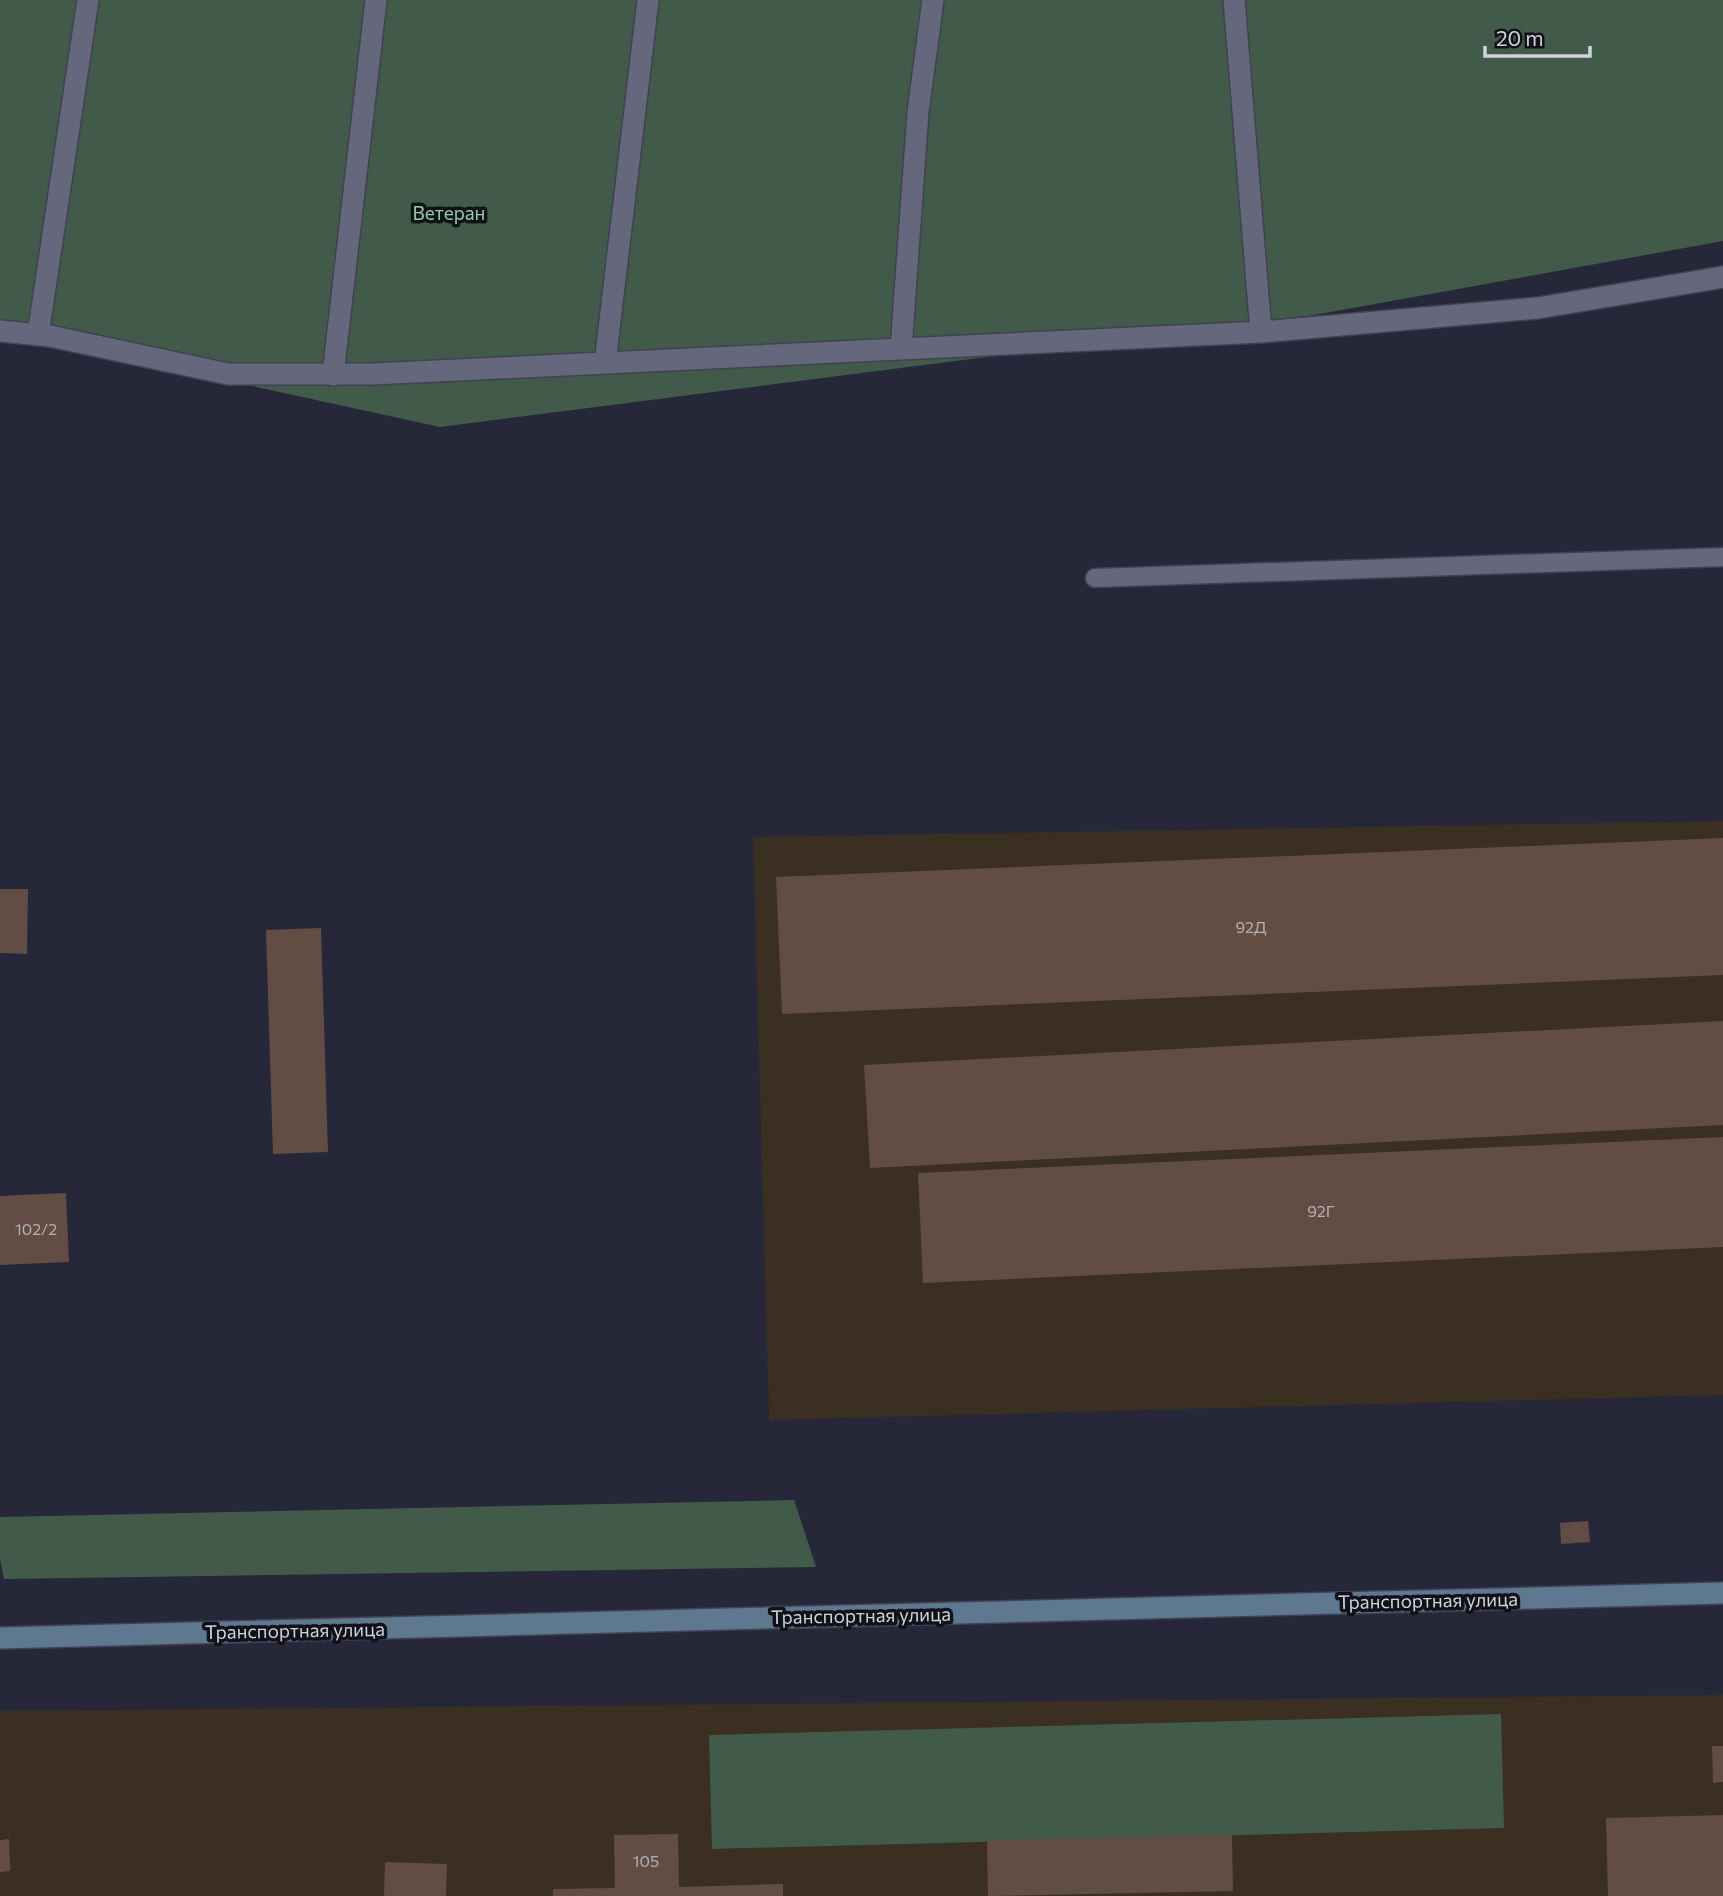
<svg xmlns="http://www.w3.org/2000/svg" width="1723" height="1896" viewBox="0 0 1723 1896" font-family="Commissioner,sans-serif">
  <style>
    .industrial { fill: #3a2f20 }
    .green { fill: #415a49 }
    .building { fill: #624d44 }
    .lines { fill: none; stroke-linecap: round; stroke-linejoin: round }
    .lane-casing { stroke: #414251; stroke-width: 21 }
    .street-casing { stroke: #414251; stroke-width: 24 }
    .secondary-casing { stroke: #414251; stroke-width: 24 }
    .lane { stroke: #65677c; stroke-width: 18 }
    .street { stroke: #65677c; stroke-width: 21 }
    .secondary { stroke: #5e7890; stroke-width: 21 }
    .labels { text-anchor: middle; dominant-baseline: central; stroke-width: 7; stroke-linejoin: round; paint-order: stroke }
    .number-label { font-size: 16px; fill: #b4b1b7 }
    .park-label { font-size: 19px; fill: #90d1a6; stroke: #111119 }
    .street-label { font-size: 19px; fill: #d0d2dd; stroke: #111119 }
  </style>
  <rect width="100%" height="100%" fill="#26283a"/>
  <path class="industrial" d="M 1723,821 L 1723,1395 L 769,1420 L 753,837 Z
    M 1723,1695 L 1723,1896 L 0,1896 L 0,1711 Z"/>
  <path class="green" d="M 0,0 L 1723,0 L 1723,241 L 1314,315 L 440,427 L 0,331 Z
    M 794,1500 L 816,1567 L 4,1579 L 0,1560 L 0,1517 Z
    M 1501,1714 L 1504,1828 L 712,1849 L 709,1735 Z"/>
  <path class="building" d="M 1723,838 L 1723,975 L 782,1014 L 776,877 Z
    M 0,889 L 28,889 L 27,954 L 0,953 Z
    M 321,928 L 328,1152 L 273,1154 L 266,930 Z
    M 1723,1021 L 1723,1125 L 870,1168 L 864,1065 Z
    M 1723,1137 L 1723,1247 L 923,1283 L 918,1173 Z
    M 66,1193 L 69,1262 L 0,1265 L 0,1196 Z
    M 1588,1521 L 1590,1542 L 1561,1544 L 1560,1523 Z
    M 1712,1746 L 1723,1746 L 1723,1782 L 1713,1783 Z
    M 1723,1815 L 1723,1896 L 1608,1896 L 1606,1818 Z
    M 678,1834 L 679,1887 L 783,1884 L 783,1896 L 553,1896 L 553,1889 L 615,1888 L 614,1835 Z
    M 1232,1835 L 1233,1891 L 988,1896 L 987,1840 Z
    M 9,1839 L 10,1871 L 0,1872 L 0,1840 Z
    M 385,1862 L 447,1864 L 446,1896 L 384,1896 Z"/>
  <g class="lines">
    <g class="lane-casing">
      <path id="lane" d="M 1095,578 L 1723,557"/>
    </g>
    <g class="street-casing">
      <path id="street" d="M 1234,0 L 1261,332
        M 0,331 L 50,336 L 228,374 L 373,374 L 1261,332 L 1538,308 L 1723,277
        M 38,335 L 88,0
        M 901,349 L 918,112 L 933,0
        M 605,363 L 648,0
        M 333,375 L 376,0"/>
    </g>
    <g class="secondary-casing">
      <path id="secondary" d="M 0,1638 L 1723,1593"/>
    </g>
    <use href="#lane" class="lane"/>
    <use href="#street" class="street"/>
    <use href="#secondary" class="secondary"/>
  </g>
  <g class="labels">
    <g class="number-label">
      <text x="1251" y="926">92Д</text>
      <text x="1321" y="1210">92Г</text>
      <text x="36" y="1228">102/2</text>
      <text x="646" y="1860">105</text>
    </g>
    <g class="park-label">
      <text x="449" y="212">Ветеран</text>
    </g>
    <g class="street-label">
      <text transform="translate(1428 1600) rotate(-1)">Транспортная улица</text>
      <text transform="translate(861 1615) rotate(-1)">Транспортная улица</text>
      <text transform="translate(295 1630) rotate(-1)">Транспортная улица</text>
    </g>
  </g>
  <path d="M1485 46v10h105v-10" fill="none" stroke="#d0d2dd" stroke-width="3.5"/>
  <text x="1496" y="46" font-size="21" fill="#d0d2dd" stroke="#111119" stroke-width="5" paint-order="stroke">20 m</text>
</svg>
